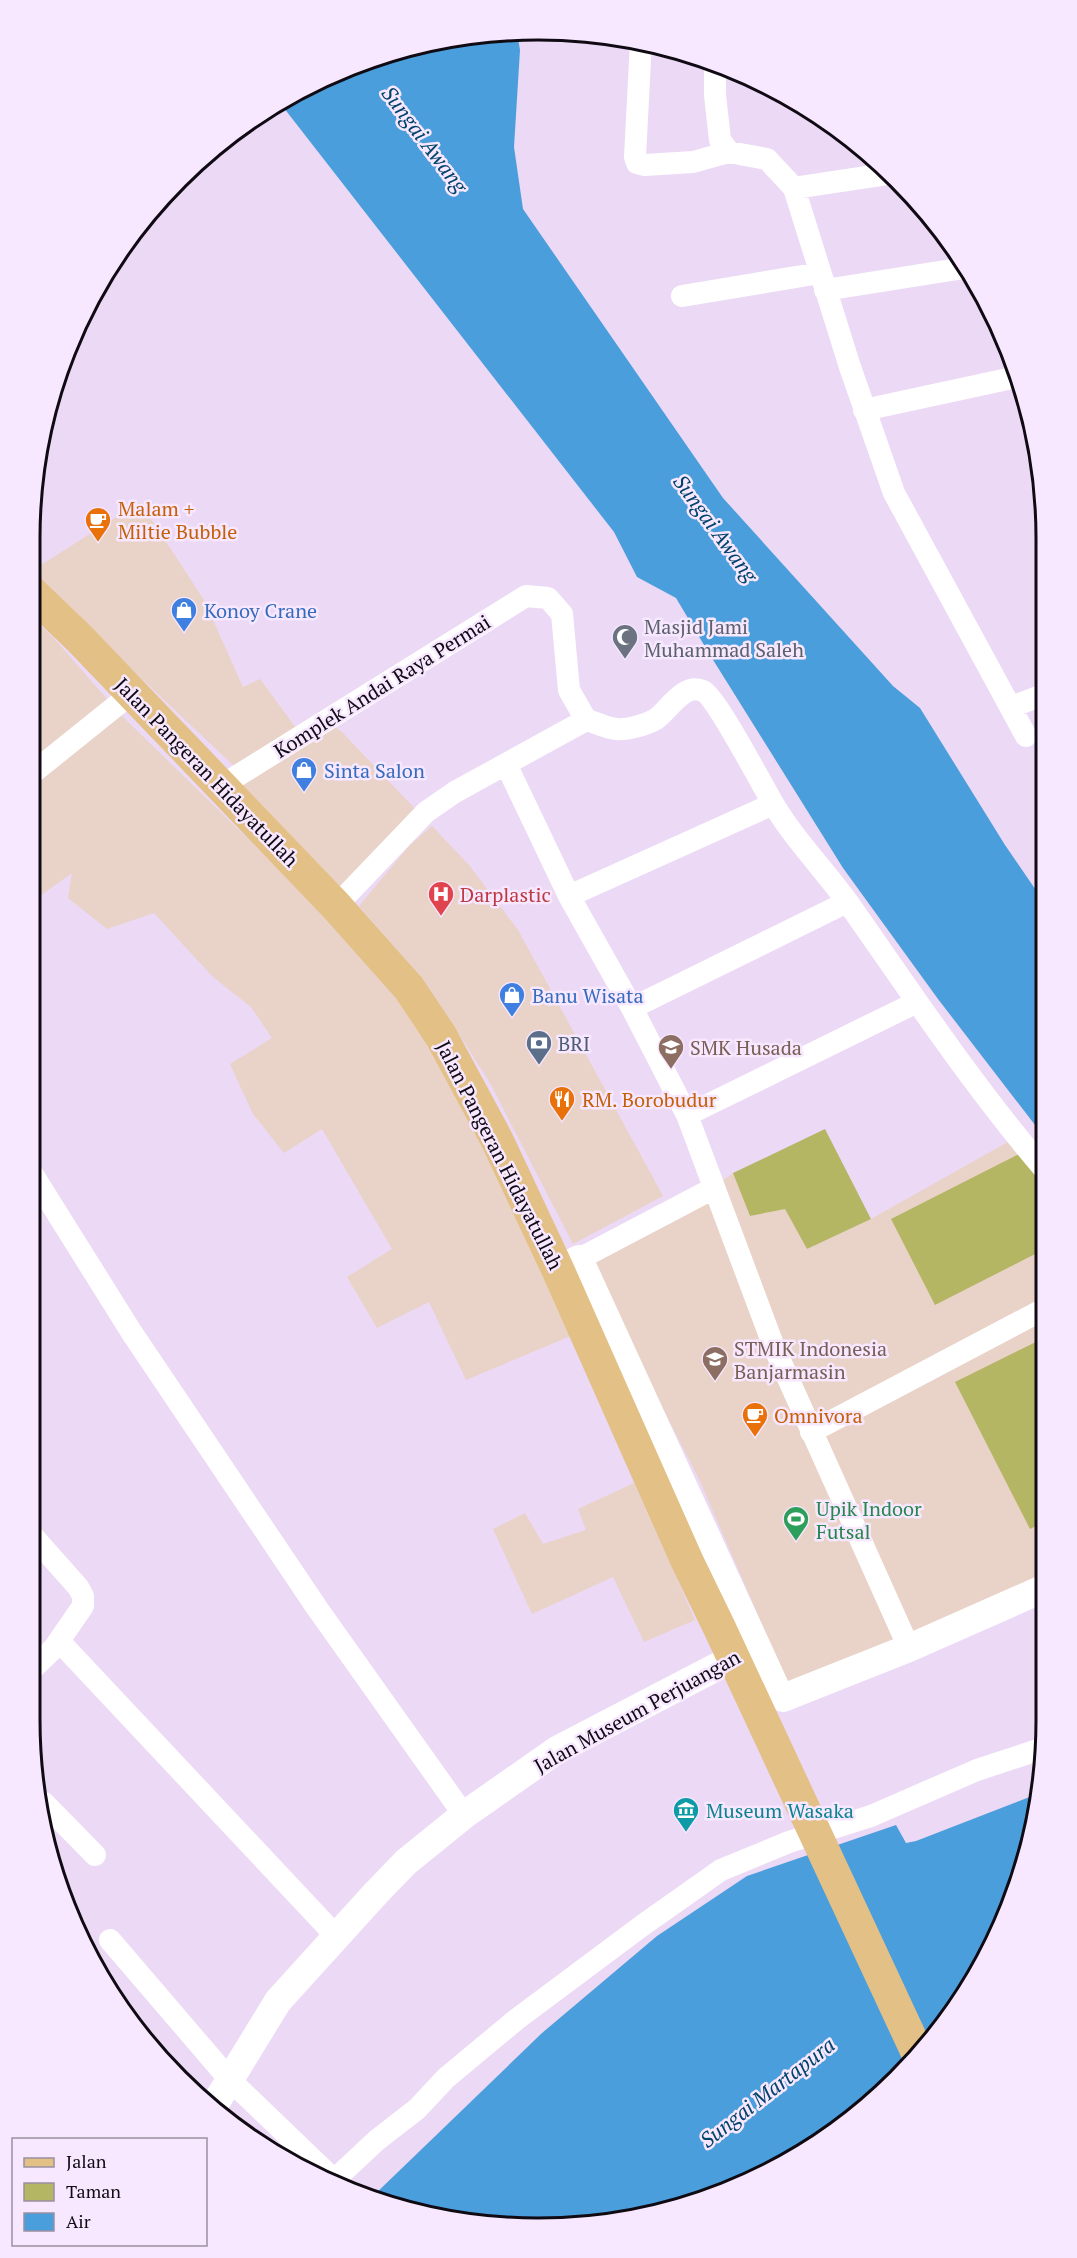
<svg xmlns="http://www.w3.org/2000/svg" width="1077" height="2258" viewBox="0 0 1077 2258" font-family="'PT Serif',serif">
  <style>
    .commercial { fill: #e9d2c7 }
    .green { fill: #b4b664 }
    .water { fill: #4b9edc }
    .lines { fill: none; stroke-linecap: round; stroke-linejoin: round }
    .minor { stroke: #fff; stroke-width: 22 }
    .tertiary { stroke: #fff; stroke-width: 28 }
    .primary { stroke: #e3c085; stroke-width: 33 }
    .labels { text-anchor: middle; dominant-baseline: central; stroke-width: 5; stroke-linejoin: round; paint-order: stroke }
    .food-label { font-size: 20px; fill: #c56008; stroke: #f7e8ff; text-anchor: start }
    .shop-label { font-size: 20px; fill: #366cbe; stroke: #f7e8ff; text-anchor: start }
    .worship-label { font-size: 20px; fill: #5b616d; stroke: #f7e8ff; text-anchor: start }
    .street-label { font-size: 20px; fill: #100a13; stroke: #f7e8ff }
    .health-label { font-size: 20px; fill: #be3a42; stroke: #f7e8ff; text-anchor: start }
    .service-label { font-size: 20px; fill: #4e5e75; stroke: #f7e8ff; text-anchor: start }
    .education-label { font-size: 20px; fill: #785e54; stroke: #f7e8ff; text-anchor: start }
    .leisure-label { font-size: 20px; fill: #27864d; stroke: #f7e8ff; text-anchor: start }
    .culture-label { font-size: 20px; fill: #0d838f; stroke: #f7e8ff; text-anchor: start }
    .water-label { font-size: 21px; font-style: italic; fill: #00436b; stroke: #f7e8ff }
    .rim { fill: none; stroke: #100a13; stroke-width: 3 }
  </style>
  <rect width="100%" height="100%" fill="#ecd9f5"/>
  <path class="commercial" d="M 140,502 L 204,600 L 243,687 L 260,679 L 296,728 L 234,766 L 68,609 L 30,579 L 30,572 Z
    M 30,616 L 52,636 L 121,715 L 288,878 L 432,1034 L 573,1335 L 466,1380 L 429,1302 L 377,1328 L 347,1277 L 392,1249 L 322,1129 L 284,1153 L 253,1114 L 230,1064 L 272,1038 L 251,1007 L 213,977 L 154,913 L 107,929 L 68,898 L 72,873 L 30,903 Z
    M 330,724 L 341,731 L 419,813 L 340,888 L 242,788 L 242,779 Z
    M 432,826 L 469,865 L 518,930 L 663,1196 L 573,1244 L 490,1083 L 452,1023 L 424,980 L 359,906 L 410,845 Z
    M 1022,1134 L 1045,1171 L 1046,1572 L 1003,1596 L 787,1682 L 699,1479 L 588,1264 L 675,1216 L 733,1173 L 750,1216 L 785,1208 L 807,1249 L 871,1219 Z
    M 634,1483 L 695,1620 L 644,1642 L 613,1577 L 532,1614 L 493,1529 L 525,1513 L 543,1544 L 586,1530 L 578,1509 Z"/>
  <path class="green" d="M 825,1129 L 871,1219 L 807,1249 L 785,1209 L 750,1216 L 733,1173 Z
    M 1023,1152 L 1045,1195 L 1045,1249 L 935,1305 L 891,1219 Z
    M 1046,1337 L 1046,1521 L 1030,1529 L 955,1382 Z"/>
  <path class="water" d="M 517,32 L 520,50 L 514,147 L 523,209 L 723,498 L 893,686 L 920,708 L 1005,845 L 1044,902 L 1045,1138 L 938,999 L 843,868 L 710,655 L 676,598 L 637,577 L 614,532 L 280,103 L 344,69 L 440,40 Z
    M 1040,1793 L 1037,1819 L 1008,1914 L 961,2002 L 898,2079 L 764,2175 L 605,2224 L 439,2218 L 371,2198 L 542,2033 L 657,1936 L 747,1876 L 896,1825 L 906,1843 L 916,1841 Z"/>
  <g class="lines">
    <path class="minor" d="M 641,41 L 635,157 L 637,163 L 645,165 L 693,162 L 729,152 L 767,159 L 794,188 L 850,367 L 894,493 L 1026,736
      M 715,63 L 715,95 L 720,140 L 729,152
      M 794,188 L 887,174
      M 825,290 L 964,268
      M 682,296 L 820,273
      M 864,410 L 1017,377
      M 1011,707 L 1043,695
      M 506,764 L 569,896 L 632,1008 L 687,1115 L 774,1347 L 909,1648
      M 30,775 L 132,693
      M 221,786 L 526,596 L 548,598 L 562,614 L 569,690 L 586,720 C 595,722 606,728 616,729 C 627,730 646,725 656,719 C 669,710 684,682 703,691 C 716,697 760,781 770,798 C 790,835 824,869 849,904 C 912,994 973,1086 1045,1170
      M 569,896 L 773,804
      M 336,906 L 426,812 L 455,792 L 586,720
      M 632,1008 L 847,902
      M 687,1115 L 917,1002
      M 30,1170 L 132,1333 L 317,1608 L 464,1815
      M 579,1259 L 714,1188
      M 811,1432 L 1046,1308
      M 59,1641 L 337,1937
      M 30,1671 L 54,1648 L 83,1606 L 83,1596 L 78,1587 L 30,1533
      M 44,1803 L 95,1855
      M 110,1940 L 230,2080 L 334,2180
      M 331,2183 L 377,2140 L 417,2109 L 446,2078 L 517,2019 L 643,1925 L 721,1870 L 789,1842 L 871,1816 L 977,1770 L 1044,1748"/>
    <path class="tertiary" d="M 558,1270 L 579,1259 L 779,1695 L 783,1698 L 909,1648 L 1047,1587
      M 215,2104 L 278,2001 L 376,1893 L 406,1862 L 464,1815 L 557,1750 L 753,1648"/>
    <path class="primary" d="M 30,591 L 80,639 L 336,906 L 409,988 L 441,1036 L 497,1140 L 558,1270 L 687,1561 L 720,1629 L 918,2054"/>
  </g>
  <defs>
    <g id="cafe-pin" transform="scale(1.35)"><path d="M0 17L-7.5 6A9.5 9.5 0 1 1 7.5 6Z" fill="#e8710a" stroke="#f7e8ff"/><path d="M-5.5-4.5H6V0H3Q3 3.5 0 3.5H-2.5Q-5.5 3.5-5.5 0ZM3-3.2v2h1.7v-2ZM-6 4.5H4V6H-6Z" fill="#fff"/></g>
    <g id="shop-pin" transform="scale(1.35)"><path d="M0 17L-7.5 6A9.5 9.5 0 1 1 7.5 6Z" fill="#3f7fe0" stroke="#f7e8ff"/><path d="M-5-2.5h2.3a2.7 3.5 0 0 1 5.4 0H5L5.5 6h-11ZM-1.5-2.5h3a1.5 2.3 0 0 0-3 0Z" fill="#fff"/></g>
    <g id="mosque-pin" transform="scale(1.35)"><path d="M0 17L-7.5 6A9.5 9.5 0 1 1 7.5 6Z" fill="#6b7280" stroke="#f7e8ff"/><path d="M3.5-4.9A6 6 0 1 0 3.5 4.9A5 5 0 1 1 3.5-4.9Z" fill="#fff"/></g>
    <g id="hospital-pin" transform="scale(1.35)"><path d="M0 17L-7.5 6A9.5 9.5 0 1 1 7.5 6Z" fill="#e0444e" stroke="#f7e8ff"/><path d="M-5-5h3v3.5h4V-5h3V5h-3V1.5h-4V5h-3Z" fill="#fff"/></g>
    <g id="bank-pin" transform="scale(1.35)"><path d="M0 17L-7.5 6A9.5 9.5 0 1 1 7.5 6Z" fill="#5c6f8a" stroke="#f7e8ff"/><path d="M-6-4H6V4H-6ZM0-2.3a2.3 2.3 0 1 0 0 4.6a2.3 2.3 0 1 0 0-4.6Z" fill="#fff"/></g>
    <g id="school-pin" transform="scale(1.35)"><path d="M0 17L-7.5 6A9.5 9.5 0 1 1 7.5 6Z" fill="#8d6e63" stroke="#f7e8ff"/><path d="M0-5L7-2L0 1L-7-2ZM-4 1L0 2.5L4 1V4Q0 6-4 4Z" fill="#fff"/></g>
    <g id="restaurant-pin" transform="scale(1.35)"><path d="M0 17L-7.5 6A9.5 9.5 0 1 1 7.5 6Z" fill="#e8710a" stroke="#f7e8ff"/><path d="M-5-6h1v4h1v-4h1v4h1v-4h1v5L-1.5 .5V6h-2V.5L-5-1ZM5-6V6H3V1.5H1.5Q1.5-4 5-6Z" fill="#fff"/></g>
    <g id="stadium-pin" transform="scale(1.35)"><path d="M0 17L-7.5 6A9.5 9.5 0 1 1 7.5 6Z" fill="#2e9e5b" stroke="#f7e8ff"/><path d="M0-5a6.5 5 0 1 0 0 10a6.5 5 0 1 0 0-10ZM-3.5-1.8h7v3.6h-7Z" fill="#fff"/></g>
    <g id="museum-pin" transform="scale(1.35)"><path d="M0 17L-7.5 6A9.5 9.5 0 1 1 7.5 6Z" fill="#0f9aa8" stroke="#f7e8ff"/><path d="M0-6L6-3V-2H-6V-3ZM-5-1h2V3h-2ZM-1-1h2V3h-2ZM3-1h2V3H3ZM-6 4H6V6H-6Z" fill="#fff"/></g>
  </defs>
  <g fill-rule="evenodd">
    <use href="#cafe-pin" x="98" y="520"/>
    <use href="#shop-pin" x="184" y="610"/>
    <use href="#mosque-pin" x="625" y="637"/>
    <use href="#shop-pin" x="304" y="770"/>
    <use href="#hospital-pin" x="441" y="894"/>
    <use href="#shop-pin" x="512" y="995"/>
    <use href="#bank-pin" x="539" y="1043"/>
    <use href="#school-pin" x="671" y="1047"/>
    <use href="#restaurant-pin" x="562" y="1099"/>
    <use href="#school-pin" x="715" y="1359"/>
    <use href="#cafe-pin" x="755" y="1415"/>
    <use href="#stadium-pin" x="796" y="1519"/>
    <use href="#museum-pin" x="686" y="1810"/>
  </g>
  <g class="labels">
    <g class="food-label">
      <text x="118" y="508">Malam +<tspan x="118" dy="23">Miltie Bubble</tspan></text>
      <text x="582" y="1099">RM. Borobudur</text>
      <text x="774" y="1415">Omnivora</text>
    </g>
    <g class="shop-label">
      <text x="204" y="610">Konoy Crane</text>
      <text x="324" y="770">Sinta Salon</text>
      <text x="532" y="995">Banu Wisata</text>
    </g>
    <g class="worship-label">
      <text x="644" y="626">Masjid Jami<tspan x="644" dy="23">Muhammad Saleh</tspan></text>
    </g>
    <g class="street-label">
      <text transform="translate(382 686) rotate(-32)">Komplek Andai Raya Permai</text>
      <text transform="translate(207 772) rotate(46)">Jalan Pangeran Hidayatullah</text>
      <text transform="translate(500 1155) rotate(63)">Jalan Pangeran Hidayatullah</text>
      <text transform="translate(637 1711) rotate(-29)">Jalan Museum Perjuangan</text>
    </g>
    <g class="health-label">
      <text x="460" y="894">Darplastic</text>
    </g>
    <g class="service-label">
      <text x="558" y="1043">BRI</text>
    </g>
    <g class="education-label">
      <text x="690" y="1047">SMK Husada</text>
      <text x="734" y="1348">STMIK Indonesia<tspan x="734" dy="23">Banjarmasin</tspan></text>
    </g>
    <g class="leisure-label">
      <text x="816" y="1508">Upik Indoor<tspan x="816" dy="23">Futsal</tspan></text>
    </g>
    <g class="culture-label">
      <text x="706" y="1810">Museum Wasaka</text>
    </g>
    <g class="water-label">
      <text transform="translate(425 139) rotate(53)">Sungai Awang</text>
      <text transform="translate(716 528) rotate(54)">Sungai Awang</text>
      <text transform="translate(767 2092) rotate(-38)">Sungai Martapura</text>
    </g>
  </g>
  <path d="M0 0H1077V2258H0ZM538 40H538A498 498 0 0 1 1036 538V1720A498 498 0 0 1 538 2218H538A498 498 0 0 1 40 1720V538A498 498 0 0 1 538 40Z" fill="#f7e8ff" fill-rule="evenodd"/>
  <path class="rim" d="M538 40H538A498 498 0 0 1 1036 538V1720A498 498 0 0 1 538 2218H538A498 498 0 0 1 40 1720V538A498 498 0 0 1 538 40Z"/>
  <rect x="12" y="2138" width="195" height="108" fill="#f7e8ff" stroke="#9b8fa1" stroke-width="1.5"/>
  <rect x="24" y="2158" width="30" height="9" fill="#e3c085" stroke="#9b8fa1" stroke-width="1.5"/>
  <text x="66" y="2168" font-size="18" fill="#100a13">Jalan</text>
  <rect x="24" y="2183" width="30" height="18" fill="#b4b664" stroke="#9b8fa1" stroke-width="1.5"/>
  <text x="66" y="2198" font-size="18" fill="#100a13">Taman</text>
  <rect x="24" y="2213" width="30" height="18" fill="#4b9edc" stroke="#9b8fa1" stroke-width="1.5"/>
  <text x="66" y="2228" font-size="18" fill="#100a13">Air</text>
</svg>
